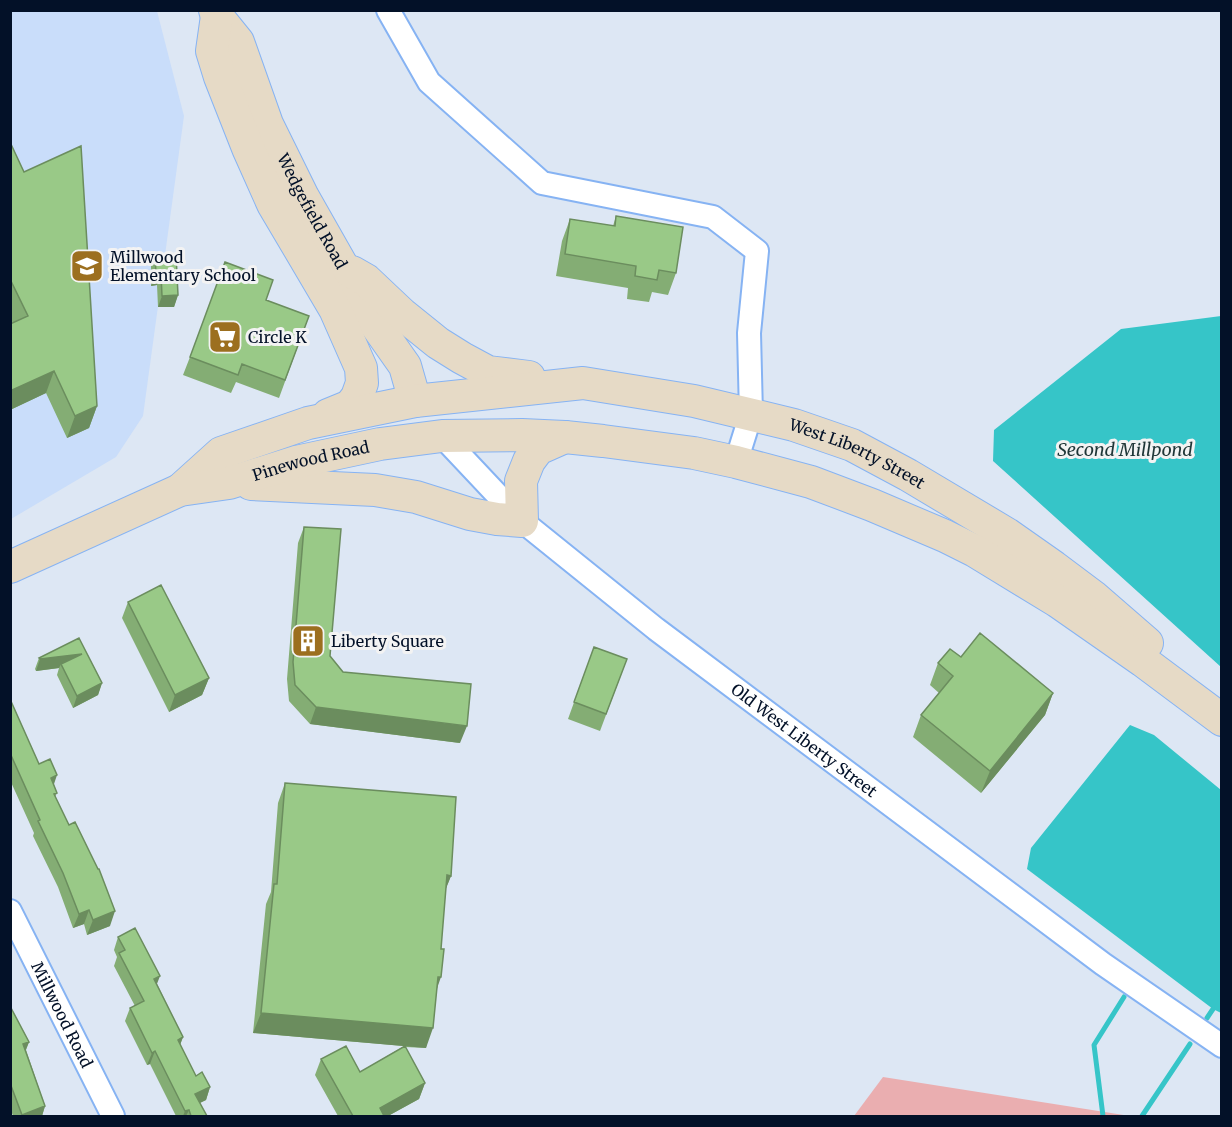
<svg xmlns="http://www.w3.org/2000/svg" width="1232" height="1127" viewBox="0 0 1232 1127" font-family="Merriweather,serif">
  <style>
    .built { fill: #c9ddfa }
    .green { fill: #eaaeb0 }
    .water { fill: #36c5c8 }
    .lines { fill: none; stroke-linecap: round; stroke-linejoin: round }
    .stream { stroke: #36c5c8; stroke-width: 5 }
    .minor-casing { stroke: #86b3f3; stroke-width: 26 }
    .secondary-casing { stroke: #86b3f3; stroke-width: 34 }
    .minor { stroke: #fff; stroke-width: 22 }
    .secondary { stroke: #e6dac6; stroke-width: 32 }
    .wall { fill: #84ad74 }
    .shaded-wall { fill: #6b8d5e }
    .building { fill: #99c987; stroke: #6b8d5e; stroke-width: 1.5 }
    .labels { text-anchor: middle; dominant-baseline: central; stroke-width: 6; stroke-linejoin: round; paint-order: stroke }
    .street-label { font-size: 16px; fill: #031128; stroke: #f3f3f3 }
    .poi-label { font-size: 16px; fill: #031128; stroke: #f3f3f3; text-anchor: start }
    .water-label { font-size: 18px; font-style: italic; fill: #1f3637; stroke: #f3f3f3 }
  </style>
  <rect width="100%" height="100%" fill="#dde7f4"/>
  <path class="built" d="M 10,11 L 157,11 L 184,116 L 143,416 L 116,457 L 11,519 Z"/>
  <path class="green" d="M 883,1077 L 1130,1116 L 854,1116 Z"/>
  <path class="water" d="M 1221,316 L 1222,316 L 1221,667 L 993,461 L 994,430 L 1121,329 Z
    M 1130,725 L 1154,735 L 1221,790 L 1221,1013 L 1213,1009 L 1027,869 L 1031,848 Z"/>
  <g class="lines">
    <path class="stream" d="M 1207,1018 L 1213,1009
      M 1103,1116 L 1094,1045 L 1124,997
      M 1142,1116 L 1190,1044"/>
    <g class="minor-casing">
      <g id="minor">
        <path d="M 388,10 L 429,82 L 542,183 L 713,217 L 757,251 L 749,333 L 751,414 L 736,462"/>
        <path id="s1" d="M 442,436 L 522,521 L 656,629 L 1103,964 L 1222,1046"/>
        <path id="s2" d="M 10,911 L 113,1116"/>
      </g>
    </g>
    <g class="secondary-casing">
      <g id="secondary">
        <path id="s3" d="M 215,10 L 217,16 L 238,42 L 267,124 L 303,197 L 374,322 L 405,366 L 415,401"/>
        <path d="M 217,16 L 212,51 L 220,77 L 248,148 L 273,204 L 335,309 L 361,368 L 362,383 L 357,397 L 350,406 L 328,415"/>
        <path d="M 352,272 L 366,280 L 402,314 L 438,343 L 462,358 L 488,372 L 529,377"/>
        <path d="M 251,484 L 375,490 L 416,497 L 470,514 L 497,519 L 522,521 L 521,481 L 529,461 L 538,449 L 565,437"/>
        <path id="s4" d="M 180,490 L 221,453 L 308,423 L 415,401 L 583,383 L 694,401 L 794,425 L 852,445 L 908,475 L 1007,534 L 1054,567 L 1094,597 L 1147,643"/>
        <path id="s5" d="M 10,567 L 180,490 L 229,483 L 296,462 L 380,444 L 442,436 L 522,435 L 565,437 L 603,441 L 694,453 L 736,462 L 811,482 L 872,505 L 945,536 L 975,551 L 1057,601 L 1143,661 L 1222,720"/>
      </g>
    </g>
    <use href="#minor" class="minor"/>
    <use href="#secondary" class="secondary"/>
  </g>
  <path class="wall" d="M 10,142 L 97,406 L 89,428 L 67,438 L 46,393 L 10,410 L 10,324 L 13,323 L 10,319 Z
    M 616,216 L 676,273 L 668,295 L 652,292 L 649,302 L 627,299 L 628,288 L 556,276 L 562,241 L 570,219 L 613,226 Z
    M 155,254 L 178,295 L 174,307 L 158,307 L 157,285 L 151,286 L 151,266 Z
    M 266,300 L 309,316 L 279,398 L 236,382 L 231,393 L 183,375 L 190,357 Z
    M 304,527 L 330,656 L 343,672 L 460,743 L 310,724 L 289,701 L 287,679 L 298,543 Z
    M 128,602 L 209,678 L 202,695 L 169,712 L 122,618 Z
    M 79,638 L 102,683 L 98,695 L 73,708 L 57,675 L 59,668 L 36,671 L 35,669 L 39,658 Z
    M 594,647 L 627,659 L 600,731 L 568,719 Z
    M 961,657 L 1053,693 L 1045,715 L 981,793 L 913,737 L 921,715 L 939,693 L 930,685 L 938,663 Z
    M 10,699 L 39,764 L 54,785 L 57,793 L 55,797 L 110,926 L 87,935 L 84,924 L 73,928 L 58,887 L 33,836 L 34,833 L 10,780 Z
    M 285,783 L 451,876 L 446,888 L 437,990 L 426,1048 L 405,1047 L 425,1083 L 419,1099 L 388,1116 L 338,1116 L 315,1075 L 321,1059 L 360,1072 L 404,1046 L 253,1033 L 266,904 L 271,892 L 278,803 Z
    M 118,937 L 157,984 L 183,1037 L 180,1045 L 196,1076 L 210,1087 L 206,1100 L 200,1103 L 207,1116 L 176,1116 L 150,1064 L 147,1065 L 125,1021 L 130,1008 L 135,1006 L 114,966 L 117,957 L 114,950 Z
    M 10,1006 L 29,1042 L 26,1050 L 45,1106 L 42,1116 L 13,1116 L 10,1108 Z"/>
  <path class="shaded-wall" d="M 156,274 L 161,274 L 157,285 L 151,286 Z
    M 178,295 L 174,307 L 158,307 L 162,296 Z
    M 54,371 L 46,393 L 10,410 L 10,391 Z
    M 97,406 L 89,428 L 67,438 L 75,416 Z
    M 82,654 L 61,664 L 59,668 L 36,671 L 40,659 Z
    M 209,678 L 202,695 L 169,712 L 175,695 Z
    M 102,683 L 98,695 L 73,708 L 77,696 Z
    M 1053,693 L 1045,715 L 981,793 L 990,771 Z
    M 316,707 L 467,726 L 460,743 L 310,724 Z
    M 57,775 L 52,790 L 51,778 Z
    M 447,875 L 451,876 L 443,896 Z
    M 89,910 L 84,924 L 73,928 L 79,914 Z
    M 115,911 L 110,926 L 87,935 L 93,920 Z
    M 160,976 L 155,989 L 154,979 Z
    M 438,977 L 441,977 L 434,997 Z
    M 261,1013 L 433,1028 L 426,1048 L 253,1033 Z
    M 183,1037 L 178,1050 L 178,1040 Z
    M 29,1042 L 24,1054 L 23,1044 Z
    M 155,1051 L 150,1064 L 147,1065 L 152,1053 Z
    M 425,1083 L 419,1099 L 388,1116 L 377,1116 L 380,1108 Z
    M 210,1087 L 206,1100 L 191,1107 L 195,1094 Z
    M 45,1106 L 42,1116 L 21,1116 L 22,1115 Z
    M 189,1110 L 186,1116 L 183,1116 L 185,1111 Z"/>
  <path class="building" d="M 10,142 L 24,172 L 81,146 L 97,406 L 75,416 L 54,371 L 10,391 L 10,324 L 28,316 L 10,279 Z
    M 616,216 L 683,227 L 676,273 L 659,270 L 657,280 L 635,276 L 636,266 L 565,254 L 570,219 L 615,226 Z
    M 155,254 L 176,254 L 178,295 L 162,296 L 161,274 L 156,274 Z
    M 225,262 L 273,280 L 266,300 L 309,316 L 285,380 L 242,364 L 238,375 L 190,357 Z
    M 304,527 L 341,529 L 330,656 L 343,672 L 471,684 L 467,726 L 316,707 L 295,685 L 293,662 Z
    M 161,585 L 209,678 L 175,695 L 128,602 Z
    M 980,633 L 1053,693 L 990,771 L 921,715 L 953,676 L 938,663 L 950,649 L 961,657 Z
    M 79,638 L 102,683 L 77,696 L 61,664 L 82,654 L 40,659 L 39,658 Z
    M 594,647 L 627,659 L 606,714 L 574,702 Z
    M 10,699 L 39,764 L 50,759 L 57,775 L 51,778 L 57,793 L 54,794 L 69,825 L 75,822 L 98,869 L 99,869 L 115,911 L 93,920 L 89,910 L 79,914 L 63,873 L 38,821 L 40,820 L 10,753 Z
    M 285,783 L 456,797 L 451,876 L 447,875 L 441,949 L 444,949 L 441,977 L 438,977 L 433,1028 L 261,1013 L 274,884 L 277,884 Z
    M 135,928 L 160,976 L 154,979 L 183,1037 L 178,1040 L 196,1076 L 202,1072 L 210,1087 L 195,1094 L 207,1116 L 191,1116 L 189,1110 L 185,1111 L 155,1051 L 152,1053 L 130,1008 L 144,1001 L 119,953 L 125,950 L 118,937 Z
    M 10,1006 L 29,1042 L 23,1044 L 45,1106 L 22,1115 L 10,1083 Z
    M 346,1046 L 360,1072 L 405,1046 L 425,1083 L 380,1108 L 384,1116 L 353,1116 L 321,1059 Z"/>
  <defs>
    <g id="school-square" transform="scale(1.725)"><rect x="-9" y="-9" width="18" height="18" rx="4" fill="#9c6f1f" stroke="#f3f3f3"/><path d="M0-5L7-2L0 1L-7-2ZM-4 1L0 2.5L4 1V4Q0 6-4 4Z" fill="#fff"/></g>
    <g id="supermarket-square" transform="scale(1.725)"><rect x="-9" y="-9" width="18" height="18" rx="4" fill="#9c6f1f" stroke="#f3f3f3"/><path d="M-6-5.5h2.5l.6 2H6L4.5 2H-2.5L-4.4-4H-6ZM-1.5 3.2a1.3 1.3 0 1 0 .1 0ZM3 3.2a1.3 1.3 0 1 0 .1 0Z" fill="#fff"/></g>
    <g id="building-square" transform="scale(1.725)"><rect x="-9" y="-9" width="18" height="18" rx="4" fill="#9c6f1f" stroke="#f3f3f3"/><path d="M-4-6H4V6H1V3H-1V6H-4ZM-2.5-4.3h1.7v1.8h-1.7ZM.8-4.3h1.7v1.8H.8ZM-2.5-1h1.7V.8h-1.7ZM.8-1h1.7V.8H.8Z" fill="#fff"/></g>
  </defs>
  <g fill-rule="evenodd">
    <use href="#school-square" x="87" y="266"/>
    <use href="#supermarket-square" x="225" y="337"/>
    <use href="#building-square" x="308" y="641"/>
  </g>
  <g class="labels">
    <g class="street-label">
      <text stroke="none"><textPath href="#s3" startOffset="225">Wedgefield Road</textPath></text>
      <text stroke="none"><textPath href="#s4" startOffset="710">West Liberty Street</textPath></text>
      <text stroke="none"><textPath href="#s5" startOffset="321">Pinewood Road</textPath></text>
      <text stroke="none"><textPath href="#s1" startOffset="474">Old West Liberty Street</textPath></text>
      <text stroke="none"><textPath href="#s2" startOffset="116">Millwood Road</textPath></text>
    </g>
    <g class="poi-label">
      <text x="110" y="257">Millwood<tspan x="110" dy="18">Elementary School</tspan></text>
      <text x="248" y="337">Circle K</text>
      <text x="331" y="641">Liberty Square</text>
    </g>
    <g class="water-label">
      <text x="1125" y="449">Second Millpond</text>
    </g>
  </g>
  <rect width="1232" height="1127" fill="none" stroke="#031128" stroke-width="24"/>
</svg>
